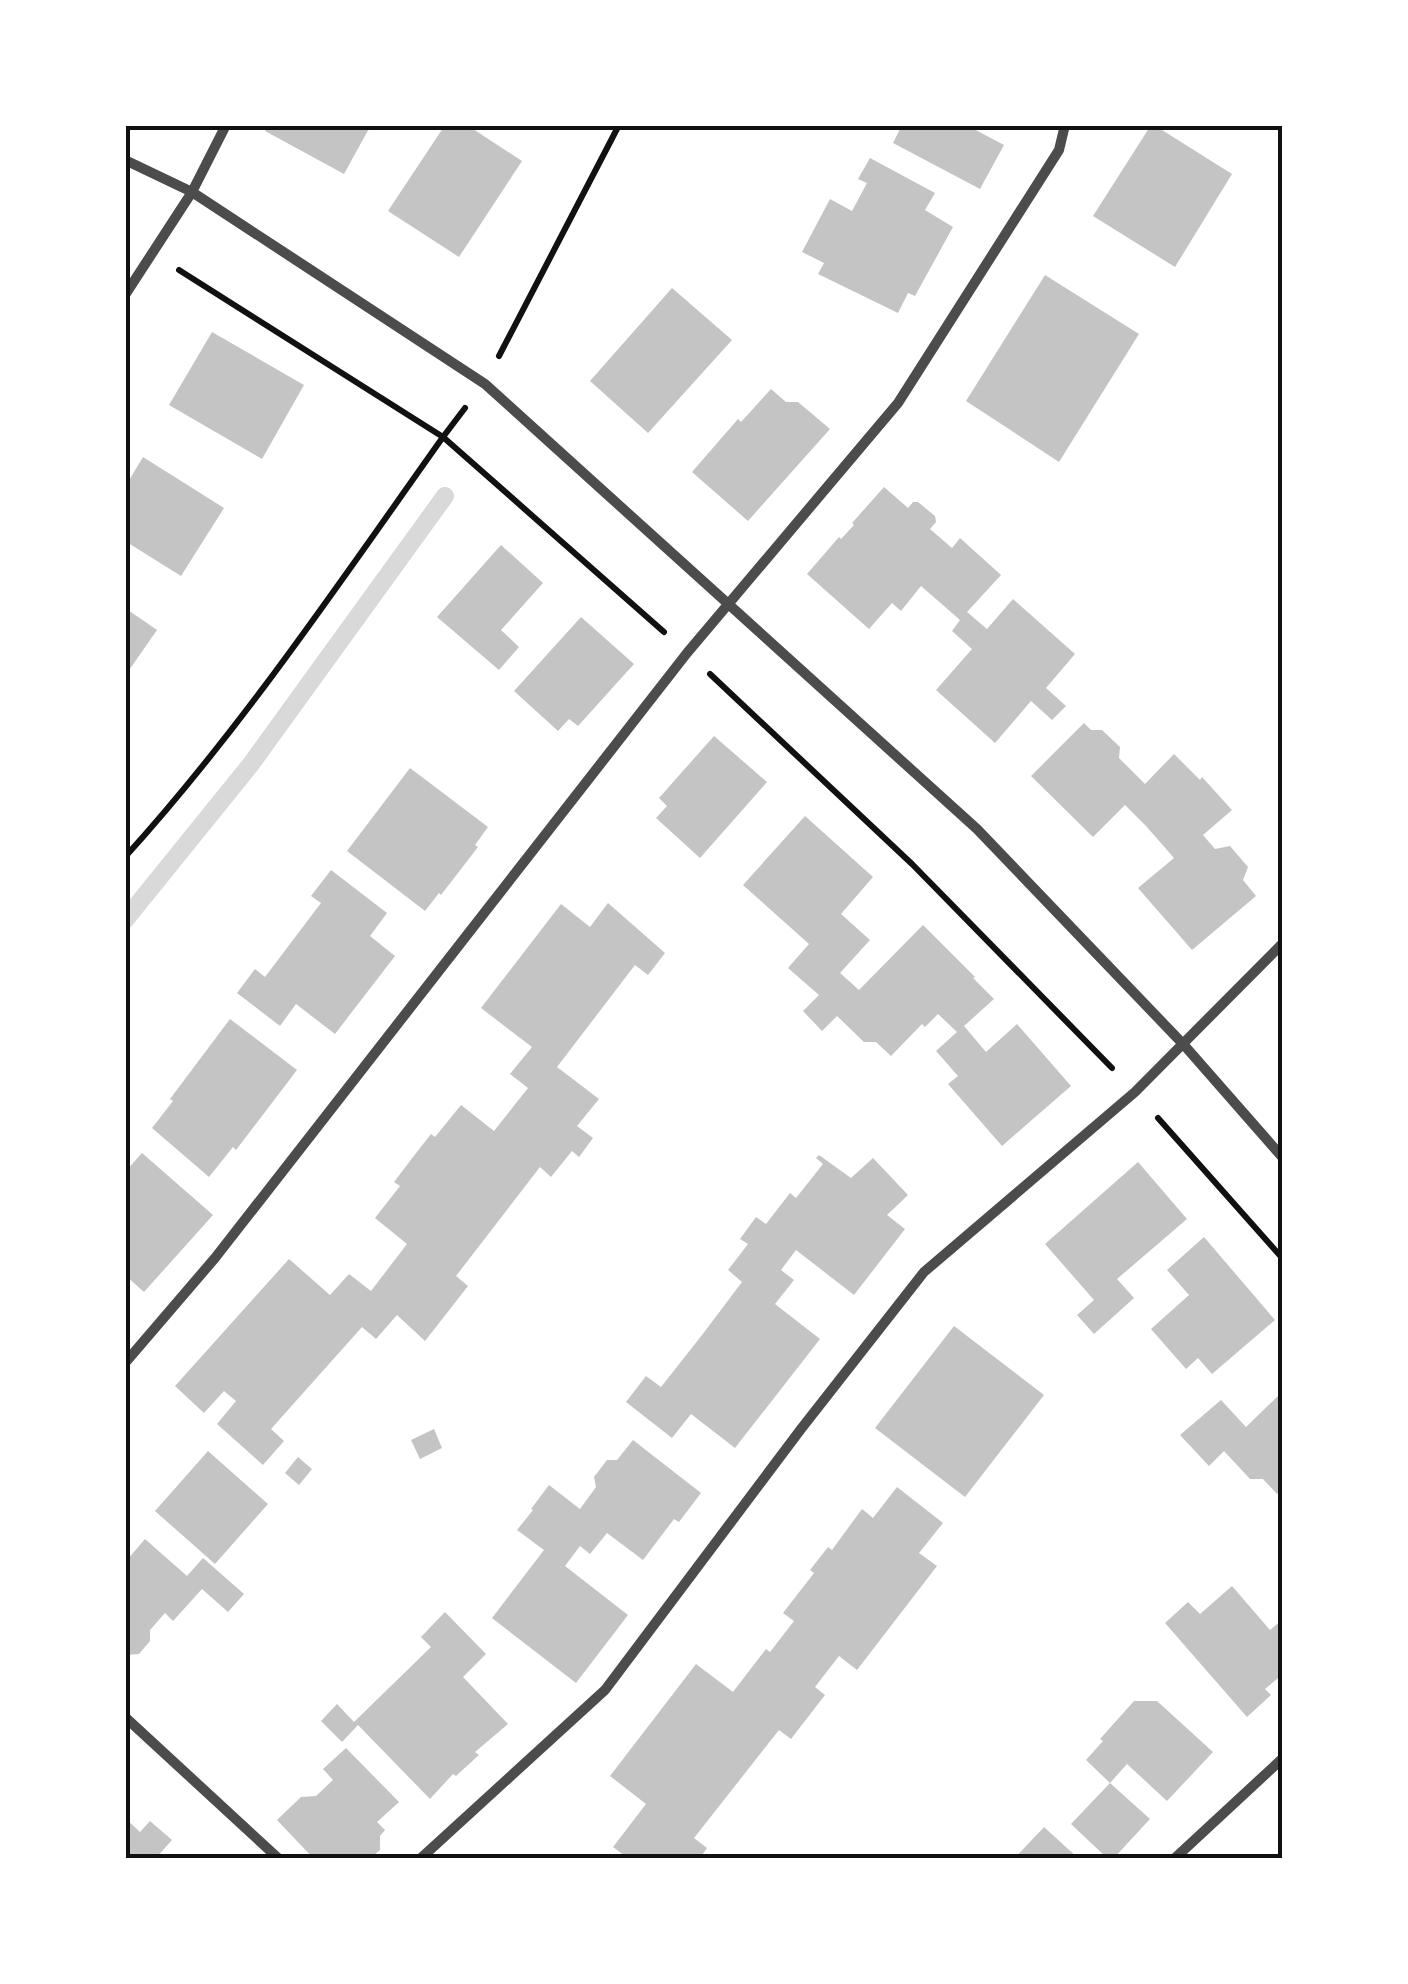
<svg xmlns="http://www.w3.org/2000/svg" width="1408" height="1984" viewBox="0 0 1408 1984" font-family="'Source Serif 4',serif">
  <style>
    .lines { fill: none; stroke-linecap: round; stroke-linejoin: round }
    .stream { stroke: #d9d9d9; stroke-width: 18 }
    .building { fill: #c4c4c4 }
    .path { stroke: #111; stroke-width: 6 }
    .minor { stroke: #4c4c4c; stroke-width: 10 }
    .neatline { fill: none; stroke: #111; stroke-width: 4 }
  </style>
  <rect width="100%" height="100%" fill="#fff"/>
  <g class="lines">
    <path class="stream" d="M 125,920 L 251,764 L 445,496"/>
  </g>
  <path class="building" d="M 268,125 L 371,125 L 344,174 L 265,131 Z
    M 445,125 L 467,125 L 522,161 L 459,257 L 388,211 Z
    M 902,125 L 973,125 L 972,128 L 1004,145 L 980,189 L 893,143 Z
    M 1151,125 L 1154,125 L 1232,174 L 1175,267 L 1093,216 Z
    M 870,158 L 935,193 L 925,210 L 953,227 L 915,296 L 908,293 L 898,313 L 818,274 L 824,263 L 802,252 L 830,199 L 852,211 L 867,183 L 858,179 Z
    M 1045,275 L 1139,334 L 1059,462 L 966,401 Z
    M 672,288 L 732,340 L 648,433 L 590,381 Z
    M 212,332 L 304,385 L 262,459 L 169,405 Z
    M 771,389 L 786,402 L 798,402 L 830,429 L 748,521 L 692,472 L 738,419 L 741,422 Z
    M 143,457 L 224,508 L 181,576 L 125,541 L 125,487 Z
    M 884,487 L 908,508 L 913,502 L 918,502 L 935,516 L 936,522 L 930,529 L 952,548 L 960,538 L 1001,575 L 967,612 L 987,629 L 1013,599 L 1075,654 L 1046,688 L 1066,706 L 1052,720 L 1031,701 L 995,743 L 936,690 L 972,649 L 952,631 L 960,620 L 921,586 L 901,611 L 892,603 L 869,629 L 807,574 L 839,537 L 841,539 L 854,525 L 852,523 Z
    M 501,545 L 543,583 L 501,630 L 519,647 L 499,670 L 437,617 Z
    M 125,608 L 157,630 L 125,676 Z
    M 581,617 L 634,664 L 578,726 L 569,719 L 558,731 L 514,691 Z
    M 1084,723 L 1091,730 L 1102,730 L 1120,747 L 1119,758 L 1145,784 L 1174,754 L 1200,780 L 1202,777 L 1232,810 L 1203,835 L 1215,849 L 1230,846 L 1248,867 L 1243,880 L 1256,896 L 1192,950 L 1138,888 L 1174,858 L 1146,826 L 1125,805 L 1093,837 L 1031,776 Z
    M 714,736 L 767,782 L 700,858 L 656,818 L 667,806 L 659,798 Z
    M 410,768 L 488,827 L 475,845 L 478,847 L 441,895 L 439,893 L 425,911 L 347,851 Z
    M 805,816 L 873,877 L 841,914 L 870,940 L 840,973 L 859,990 L 923,925 L 975,977 L 973,978 L 994,999 L 964,1026 L 986,1052 L 1017,1024 L 1071,1086 L 1002,1146 L 948,1084 L 958,1076 L 936,1051 L 957,1032 L 938,1014 L 925,1027 L 922,1024 L 891,1056 L 876,1042 L 864,1042 L 837,1016 L 822,1031 L 803,1011 L 819,995 L 788,968 L 809,944 L 743,885 Z
    M 331,870 L 387,913 L 370,936 L 395,956 L 335,1034 L 296,1004 L 280,1026 L 237,993 L 255,969 L 265,977 L 321,903 L 311,896 Z
    M 608,903 L 665,953 L 648,975 L 635,965 L 557,1067 L 599,1099 L 577,1126 L 593,1138 L 579,1157 L 572,1151 L 551,1177 L 540,1167 L 456,1276 L 468,1286 L 425,1341 L 397,1315 L 376,1339 L 362,1327 L 271,1429 L 284,1441 L 263,1465 L 217,1424 L 236,1401 L 224,1391 L 204,1413 L 175,1386 L 289,1259 L 330,1295 L 349,1274 L 371,1291 L 407,1244 L 375,1218 L 400,1186 L 394,1182 L 413,1157 L 431,1134 L 435,1137 L 461,1105 L 494,1131 L 528,1088 L 510,1074 L 532,1047 L 481,1008 L 561,904 L 590,927 Z
    M 230,1019 L 297,1070 L 236,1150 L 233,1147 L 209,1177 L 152,1128 L 173,1101 L 170,1099 Z
    M 142,1153 L 213,1215 L 144,1292 L 125,1275 L 125,1172 Z
    M 819,1155 L 851,1178 L 873,1158 L 908,1195 L 887,1215 L 905,1229 L 854,1295 L 796,1250 L 781,1270 L 794,1280 L 775,1304 L 820,1339 L 735,1448 L 691,1414 L 672,1438 L 626,1402 L 646,1376 L 661,1387 L 702,1335 L 742,1282 L 728,1270 L 748,1244 L 740,1239 L 756,1217 L 766,1224 L 790,1193 L 796,1198 L 823,1164 L 816,1158 Z
    M 1138,1162 L 1187,1219 L 1117,1279 L 1134,1298 L 1094,1334 L 1077,1315 L 1094,1300 L 1045,1244 Z
    M 1204,1237 L 1275,1320 L 1212,1374 L 1198,1358 L 1186,1369 L 1151,1329 L 1189,1295 L 1167,1270 Z
    M 954,1326 L 1044,1395 L 965,1497 L 875,1428 Z
    M 1283,1391 L 1283,1488 L 1277,1494 L 1263,1479 L 1250,1479 L 1224,1451 L 1209,1466 L 1180,1435 L 1221,1400 L 1246,1427 Z
    M 434,1429 L 442,1448 L 420,1459 L 411,1440 Z
    M 633,1440 L 701,1493 L 679,1522 L 674,1519 L 643,1560 L 607,1533 L 590,1554 L 580,1546 L 565,1566 L 628,1615 L 576,1683 L 492,1618 L 544,1550 L 517,1530 L 533,1510 L 531,1509 L 549,1485 L 580,1509 L 596,1487 L 594,1477 L 607,1460 L 617,1460 Z
    M 208,1451 L 268,1504 L 215,1564 L 155,1511 Z
    M 298,1457 L 312,1469 L 299,1485 L 285,1473 Z
    M 897,1487 L 943,1523 L 919,1553 L 937,1566 L 857,1670 L 839,1656 L 815,1687 L 825,1695 L 791,1739 L 779,1730 L 694,1838 L 707,1848 L 699,1859 L 629,1859 L 613,1847 L 646,1804 L 610,1776 L 696,1664 L 733,1692 L 766,1649 L 770,1652 L 794,1621 L 783,1613 L 814,1573 L 810,1570 L 828,1547 L 832,1550 L 862,1509 L 873,1518 Z
    M 145,1539 L 187,1576 L 203,1558 L 244,1594 L 228,1612 L 202,1589 L 173,1621 L 165,1613 L 150,1630 L 150,1641 L 139,1654 L 127,1655 L 125,1653 L 125,1558 L 127,1560 Z
    M 1232,1586 L 1270,1630 L 1283,1619 L 1283,1674 L 1265,1689 L 1271,1695 L 1247,1717 L 1165,1623 L 1188,1602 L 1200,1614 Z
    M 445,1612 L 486,1654 L 463,1677 L 508,1724 L 475,1752 L 479,1755 L 456,1776 L 453,1774 L 430,1799 L 358,1725 L 342,1742 L 321,1721 L 337,1704 L 354,1722 L 431,1647 L 421,1637 Z
    M 1134,1701 L 1157,1701 L 1213,1752 L 1167,1801 L 1127,1764 L 1110,1783 L 1150,1819 L 1113,1859 L 1108,1859 L 1071,1824 L 1110,1783 L 1086,1760 L 1103,1741 L 1100,1739 Z
    M 346,1748 L 399,1802 L 377,1822 L 385,1830 L 380,1836 L 380,1850 L 370,1859 L 314,1859 L 277,1820 L 301,1797 L 316,1796 L 333,1780 L 323,1769 Z
    M 125,1818 L 140,1832 L 150,1821 L 172,1840 L 155,1859 L 125,1859 Z
    M 1044,1827 L 1079,1859 L 1014,1859 Z"/>
  <g class="lines">
    <path class="path" d="M 179,270 L 443,437 L 664,632
      M 499,356 L 619,125
      M 710,674 L 912,864 L 1112,1068
      M 125,857 C 242,728 342,579 443,437 L 465,408
      M 1158,1118 L 1283,1259"/>
    <path class="minor" d="M 125,160 L 192,192 L 485,384 L 977,829 L 1184,1045 L 1283,1158
      M 125,295 L 192,192 L 226,125
      M 125,1363 L 215,1258 L 687,653 L 898,403 L 1059,150 L 1065,125
      M 125,1717 L 279,1859
      M 420,1859 L 605,1690 L 801,1429 L 924,1272 L 1135,1092 L 1283,943
      M 1174,1859 L 1283,1758"/>
  </g>
  <rect width="1408" height="1984" fill="none" stroke="#ffffff" stroke-width="255"/>
  <rect x="128" y="128" width="1152" height="1728" class="neatline"/>
</svg>
